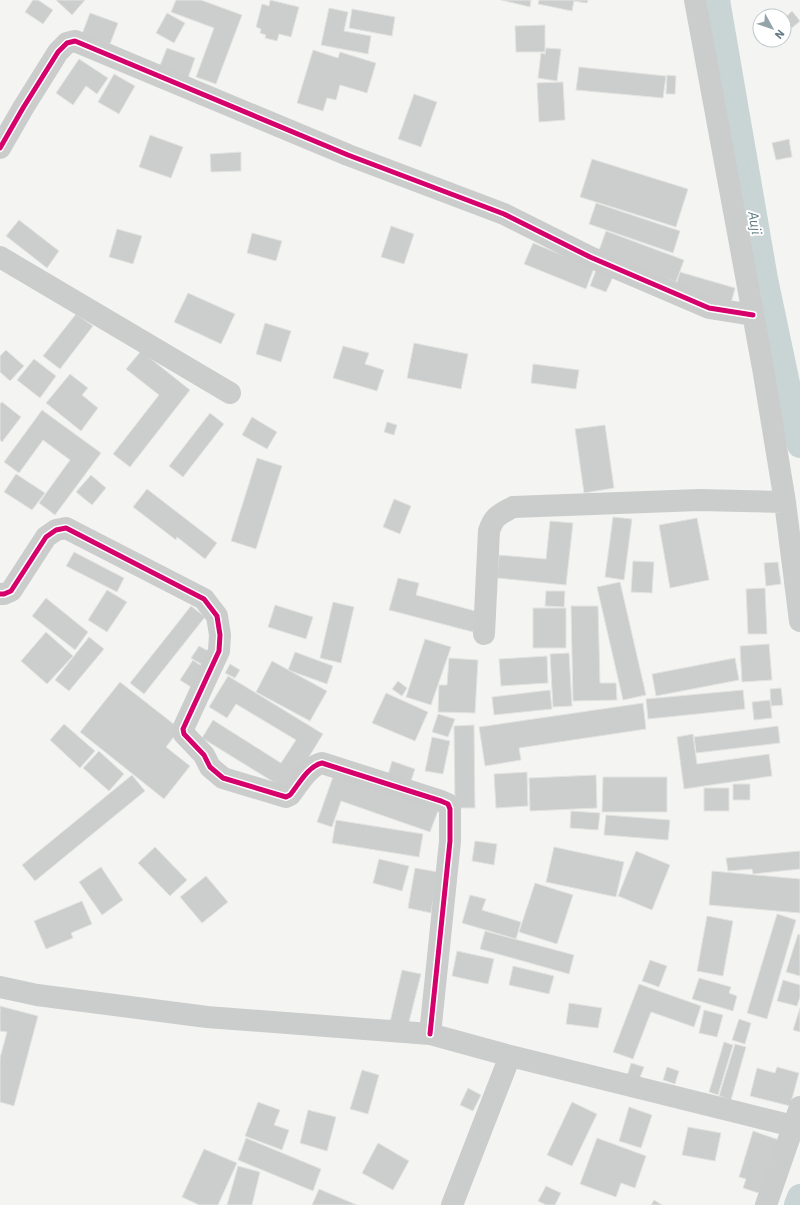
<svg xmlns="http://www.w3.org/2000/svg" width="800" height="1205" viewBox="0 0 800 1205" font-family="'IBM Plex Sans',sans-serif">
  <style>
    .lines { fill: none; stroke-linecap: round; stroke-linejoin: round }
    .canal { stroke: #c9d4d5; stroke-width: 26 }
    .building { fill: #cccece; stroke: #e3e3e2 }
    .minor { stroke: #cbcdcd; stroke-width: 22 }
    .cycleway-casing { stroke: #fff; stroke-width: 8 }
    .cycleway { stroke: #d6006c; stroke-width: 5 }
    .labels { text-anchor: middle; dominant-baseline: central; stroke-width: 4; stroke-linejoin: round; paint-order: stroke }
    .water-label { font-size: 14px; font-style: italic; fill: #5d7b82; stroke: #fff }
  </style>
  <rect width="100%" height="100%" fill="#f4f4f2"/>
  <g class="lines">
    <path class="canal" d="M 717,0 L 765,279 L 800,445
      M 797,1205 L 800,1197"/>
  </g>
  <path class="building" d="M 33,0 L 38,0 L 53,10 L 43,24 L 25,12 Z
    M 56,0 L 85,0 L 72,15 Z
    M 176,0 L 201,0 L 242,15 L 216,84 L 196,77 L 214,28 L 171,12 Z
    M 270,0 L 299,7 L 291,37 L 279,34 L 277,41 L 265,38 L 266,35 L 260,33 L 261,29 L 256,27 L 262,4 L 269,6 Z
    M 501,0 L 531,0 L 530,7 Z
    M 539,0 L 588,0 L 587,3 L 574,1 L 572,11 L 538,4 Z
    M 329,8 L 348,12 L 344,31 L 371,36 L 368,54 L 321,45 Z
    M 352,9 L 395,17 L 392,36 L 349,28 Z
    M 792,11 L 800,21 L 792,28 L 784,19 Z
    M 90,13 L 118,23 L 110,44 L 82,34 Z
    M 167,13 L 185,23 L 174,43 L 156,33 Z
    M 545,25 L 545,52 L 516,52 L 515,26 Z
    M 167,48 L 195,58 L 188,78 L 159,68 Z
    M 546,48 L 561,49 L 557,81 L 538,78 L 541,53 L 545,54 Z
    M 313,50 L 338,58 L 340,52 L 376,63 L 367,93 L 340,85 L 336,100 L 327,98 L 323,111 L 297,103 Z
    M 79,59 L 108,78 L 97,94 L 86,86 L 73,105 L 56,93 Z
    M 579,67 L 666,76 L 663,98 L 576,90 Z
    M 114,74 L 135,86 L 119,114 L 98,102 Z
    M 667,75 L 676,76 L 675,94 L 666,94 Z
    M 563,82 L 565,120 L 539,122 L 537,83 Z
    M 414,94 L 437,102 L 421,147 L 398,139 Z
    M 150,135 L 183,147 L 171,178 L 139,167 Z
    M 789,139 L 792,157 L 776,160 L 772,143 Z
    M 241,152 L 241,171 L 211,172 L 210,154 Z
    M 592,159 L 688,189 L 676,227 L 580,197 Z
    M 596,203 L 680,231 L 673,253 L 589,224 Z
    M 19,220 L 59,251 L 47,268 L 6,236 Z
    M 391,226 L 414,234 L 404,264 L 381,257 Z
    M 117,229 L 142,236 L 133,264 L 109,257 Z
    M 606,231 L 684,260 L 676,282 L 598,253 Z
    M 252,233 L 282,241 L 276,261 L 247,253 Z
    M 533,243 L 594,268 L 586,289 L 524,264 Z
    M 596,270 L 613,277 L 606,292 L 590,286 Z
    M 680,272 L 735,288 L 730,307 L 674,291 Z
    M 188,293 L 235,314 L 221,344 L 174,322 Z
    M 76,314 L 93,326 L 60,369 L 43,356 Z
    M 265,323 L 291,331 L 281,362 L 256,354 Z
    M 414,343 L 468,354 L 461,389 L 407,378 Z
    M 343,346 L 369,353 L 365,364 L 384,370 L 377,391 L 333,378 Z
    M 6,350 L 24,366 L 10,381 L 0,372 L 0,356 Z
    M 141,351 L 190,390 L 130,467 L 113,454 L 159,395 L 126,369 Z
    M 34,359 L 56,376 L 40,398 L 17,380 Z
    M 533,364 L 579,370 L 576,389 L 531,383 Z
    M 70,374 L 88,388 L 82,395 L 98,408 L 81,431 L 46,403 Z
    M 2,402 L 21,417 L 2,442 L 0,440 L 0,404 Z
    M 42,410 L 101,453 L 55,515 L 39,503 L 70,460 L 43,440 L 19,473 L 4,462 Z
    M 210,413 L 224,424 L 183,477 L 169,466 Z
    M 252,417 L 277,432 L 267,449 L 242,435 Z
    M 387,422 L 397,425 L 394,435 L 384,432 Z
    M 605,425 L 614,488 L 584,493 L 575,429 Z
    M 257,458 L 282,466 L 256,549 L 231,541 Z
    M 16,474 L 45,493 L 32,510 L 4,492 Z
    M 91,475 L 106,488 L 92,505 L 76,492 Z
    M 147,489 L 217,543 L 205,559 L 177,537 L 176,540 L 133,507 Z
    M 394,499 L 411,506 L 400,534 L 383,527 Z
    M 613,517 L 632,519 L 624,580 L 605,577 Z
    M 697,518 L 709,580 L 670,588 L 659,525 Z
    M 550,521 L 573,523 L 566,585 L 497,578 L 499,555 L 546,559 Z
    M 74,552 L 124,578 L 117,592 L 66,566 Z
    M 633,561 L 654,562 L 652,593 L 631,592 Z
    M 778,562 L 781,584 L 766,586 L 764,563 Z
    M 398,578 L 419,583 L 416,595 L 479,612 L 473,632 L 389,610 Z
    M 620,582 L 646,695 L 623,700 L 597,587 Z
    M 765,588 L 767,634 L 748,634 L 746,589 Z
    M 107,590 L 127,602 L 107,632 L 88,620 Z
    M 546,591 L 565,591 L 564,607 L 545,606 Z
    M 46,598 L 88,632 L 75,650 L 32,616 Z
    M 333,602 L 354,607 L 341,663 L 320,658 Z
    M 275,605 L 313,617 L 306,639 L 268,627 Z
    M 191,606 L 205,617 L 144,694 L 130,683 Z
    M 571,606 L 598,606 L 600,683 L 616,683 L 617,700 L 573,701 Z
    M 533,608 L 566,608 L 566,648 L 533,648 Z
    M 46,632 L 73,656 L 47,684 L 21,661 Z
    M 89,637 L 104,649 L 69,691 L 55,680 Z
    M 425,639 L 451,647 L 431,705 L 406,697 Z
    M 769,644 L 772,680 L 742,682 L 740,646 Z
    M 199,646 L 214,654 L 206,667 L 191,658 Z
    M 295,652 L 333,666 L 327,684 L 288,670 Z
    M 569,653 L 572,706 L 553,707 L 550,654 Z
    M 547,656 L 548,683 L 501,686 L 499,659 Z
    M 449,658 L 478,660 L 475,713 L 438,712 L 439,685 L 447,685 Z
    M 735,658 L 739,680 L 656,696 L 652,674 Z
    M 193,660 L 207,670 L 194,689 L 180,680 Z
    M 272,661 L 327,691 L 310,721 L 256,692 Z
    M 230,664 L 240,670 L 235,678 L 225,673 Z
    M 228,676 L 323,734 L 288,791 L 202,738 L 213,720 L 281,763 L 296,740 L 236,704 L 227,718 L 209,707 Z
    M 398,681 L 407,688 L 402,696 L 392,689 Z
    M 120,682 L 180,729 L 166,747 L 190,766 L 164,799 L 80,732 Z
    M 781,688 L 783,705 L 771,706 L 770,689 Z
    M 550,690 L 552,709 L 494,715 L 492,697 Z
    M 743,690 L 745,709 L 648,719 L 646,699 Z
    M 386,693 L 428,712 L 415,741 L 372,723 Z
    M 770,700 L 772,718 L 754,720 L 752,702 Z
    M 643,703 L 646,729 L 519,748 L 521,760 L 485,766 L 479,727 Z
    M 438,714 L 455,719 L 448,737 L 432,732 Z
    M 64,724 L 95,751 L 80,768 L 50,740 Z
    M 474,725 L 475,808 L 455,808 L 454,726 Z
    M 778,726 L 780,743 L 696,753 L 694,737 Z
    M 693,734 L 697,764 L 769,754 L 772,776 L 684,789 L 677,737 Z
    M 432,737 L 450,741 L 443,774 L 425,771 Z
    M 99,751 L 124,774 L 109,791 L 83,768 Z
    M 392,761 L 415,769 L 409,787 L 386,781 Z
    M 527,772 L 528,806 L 496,808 L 494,774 Z
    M 334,774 L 438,811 L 430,832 L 341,801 L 332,827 L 317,822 Z
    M 132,775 L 145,791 L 35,881 L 22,865 Z
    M 596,775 L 597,808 L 530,811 L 529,778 Z
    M 603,777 L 667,777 L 667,812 L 602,812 Z
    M 733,784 L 750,784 L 750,800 L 733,800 Z
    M 704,788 L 729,788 L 729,811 L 704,811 Z
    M 571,811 L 600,813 L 598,830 L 570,828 Z
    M 606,815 L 670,820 L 668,840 L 604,835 Z
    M 336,820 L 423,834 L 419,857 L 332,843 Z
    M 475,841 L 497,844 L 494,865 L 472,861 Z
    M 155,847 L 187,880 L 170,896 L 138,863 Z
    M 554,847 L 624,862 L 616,897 L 546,882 Z
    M 636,851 L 670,865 L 652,910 L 618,896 Z
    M 800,851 L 800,869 L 753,874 L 752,869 L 728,871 L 726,858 Z
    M 379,859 L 409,866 L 402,891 L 373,883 Z
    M 101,867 L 123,900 L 102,915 L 79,882 Z
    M 415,868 L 438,872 L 431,913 L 408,908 Z
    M 712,871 L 800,879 L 800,913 L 709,905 Z
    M 206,876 L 228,902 L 202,923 L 180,897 Z
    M 535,883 L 573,895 L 557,944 L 519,932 Z
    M 470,895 L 486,899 L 482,910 L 521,922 L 516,939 L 462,923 Z
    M 82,901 L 92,924 L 71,933 L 73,938 L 46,949 L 34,921 Z
    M 777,914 L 796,920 L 767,1019 L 747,1013 Z
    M 707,916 L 733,921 L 723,976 L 697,971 Z
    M 485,931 L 574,955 L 569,974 L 480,949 Z
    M 798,934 L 800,935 L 800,976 L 786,972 Z
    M 457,951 L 494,959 L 488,984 L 452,976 Z
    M 650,960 L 667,966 L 659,987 L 642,981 Z
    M 513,966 L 554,976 L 549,994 L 509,985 Z
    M 402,970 L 421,974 L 408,1026 L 390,1022 Z
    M 699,978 L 731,987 L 729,993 L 737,996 L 733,1011 L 692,999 Z
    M 783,980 L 800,985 L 800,997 L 797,1006 L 777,1001 Z
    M 639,984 L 701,1006 L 694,1027 L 651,1012 L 633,1059 L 613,1052 Z
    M 569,1003 L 602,1008 L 598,1028 L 566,1024 Z
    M 0,1006 L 38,1016 L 14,1106 L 0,1102 L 0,1058 L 7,1032 L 0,1031 Z
    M 800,1008 L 800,1032 L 793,1030 Z
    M 704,1010 L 723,1015 L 717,1037 L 699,1033 Z
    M 739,1019 L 751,1023 L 745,1044 L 732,1040 Z
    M 724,1042 L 733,1045 L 718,1095 L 709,1092 Z
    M 735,1044 L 746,1047 L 731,1100 L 719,1096 Z
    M 631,1063 L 644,1067 L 639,1080 L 627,1076 Z
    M 667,1067 L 679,1071 L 675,1084 L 663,1080 Z
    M 777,1067 L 799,1073 L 790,1106 L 750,1096 L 757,1068 L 775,1073 Z
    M 362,1070 L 379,1075 L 368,1114 L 350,1109 Z
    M 468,1088 L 481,1095 L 473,1111 L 460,1105 Z
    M 258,1102 L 280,1110 L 274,1125 L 289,1130 L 282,1150 L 245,1136 Z
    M 572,1102 L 597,1114 L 572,1166 L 547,1155 Z
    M 629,1107 L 652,1115 L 641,1148 L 619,1141 Z
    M 308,1110 L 336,1117 L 327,1151 L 300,1143 Z
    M 688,1127 L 721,1133 L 715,1161 L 682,1155 Z
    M 753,1131 L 782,1141 L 765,1195 L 743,1188 L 746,1179 L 739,1177 Z
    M 246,1138 L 321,1169 L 313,1191 L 238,1160 Z
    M 597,1138 L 646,1156 L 635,1188 L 621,1183 L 616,1197 L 580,1184 Z
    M 378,1143 L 409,1161 L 393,1190 L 362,1173 Z
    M 204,1149 L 237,1163 L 218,1205 L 199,1205 L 182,1197 Z
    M 238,1166 L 260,1172 L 252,1205 L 227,1205 Z
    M 546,1186 L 561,1193 L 555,1205 L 546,1205 L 538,1201 Z
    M 319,1189 L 357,1205 L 312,1205 Z
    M 654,1200 L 662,1205 L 651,1205 Z"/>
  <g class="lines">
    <path class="minor" d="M 695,0 L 763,368 L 785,502 L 800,621
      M 0,148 L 23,108 L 58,52 L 67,43 L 75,41 L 348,155 L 504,214 L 590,257 L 709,308 L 753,315
      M 0,257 L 230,393
      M 0,594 L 4,594 L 11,591 L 46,537 L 56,530 L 66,528 L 204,599 L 217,616 L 220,635 L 219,651 L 183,729 L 184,734 L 204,755 L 210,767 L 223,778 L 286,797 L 290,795 C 299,784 308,766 322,763 L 441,801 L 448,804 L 450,809 L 450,841 L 430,1034
      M 484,634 L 489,531 C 494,516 499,515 513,507 L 699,500 L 785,502
      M 0,987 L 37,995 L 207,1017 L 430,1034 L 510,1056 L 793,1126
      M 452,1205 L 510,1056
      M 766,1205 L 800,1107"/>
    <g class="cycleway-casing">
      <path id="cycleway" d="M 0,148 L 23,108 L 58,52 L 67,43 L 75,41 L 348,155 L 504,214 L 590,257 L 709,308 L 753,315
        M 0,594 L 4,594 L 11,591 L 46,537 L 56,530 L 66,528 L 204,599 L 217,616 L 220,635 L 219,651 L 183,729 L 184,734 L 204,755 L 210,767 L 223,778 L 286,797 L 290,795 C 299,784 308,766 322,763 L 441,801 L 448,804 L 450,809 L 450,841 L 430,1034"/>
    </g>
    <use href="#cycleway" class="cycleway"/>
  </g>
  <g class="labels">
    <g class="water-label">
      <text transform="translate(755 223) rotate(80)">Auji</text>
    </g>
  </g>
  <g transform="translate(772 28) rotate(130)"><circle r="19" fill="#ffffff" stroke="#c0c9ce"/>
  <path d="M0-3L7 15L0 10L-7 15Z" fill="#95a4aa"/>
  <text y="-6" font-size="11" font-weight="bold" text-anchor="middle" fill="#627984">N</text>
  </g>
</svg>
